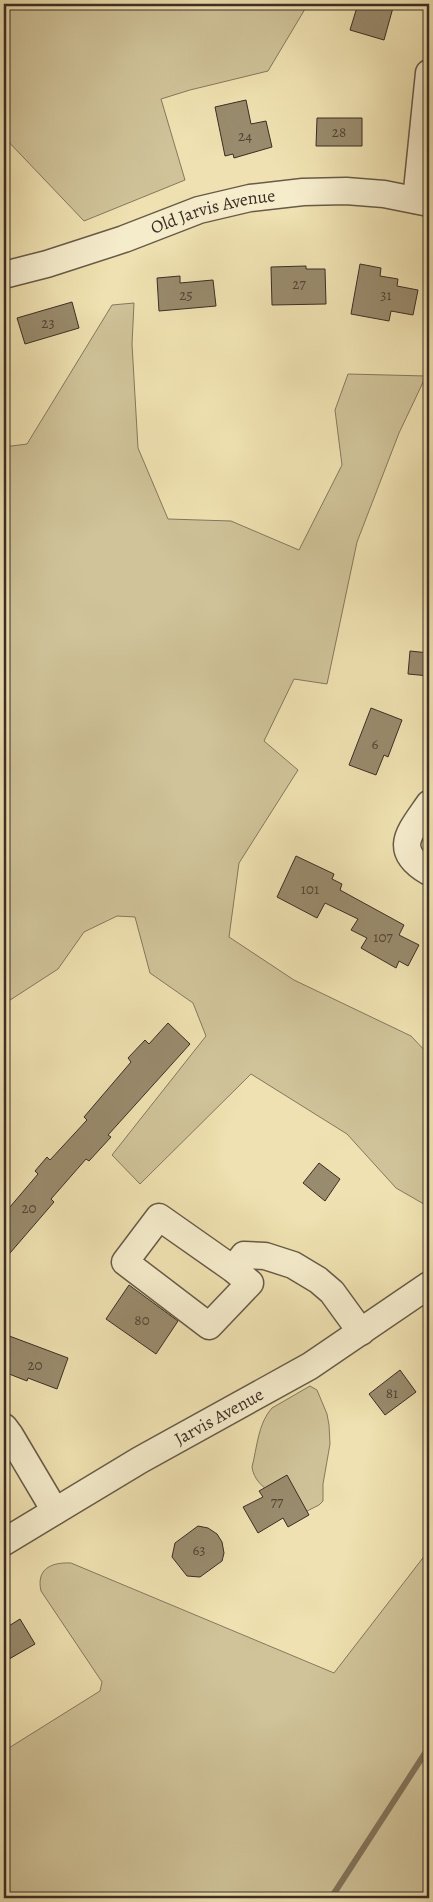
<svg xmlns="http://www.w3.org/2000/svg" width="433" height="1902" viewBox="0 0 433 1902" font-family="Alegreya,serif">
  <style>
    .green { fill: #d0c399; stroke: #86785e }
    .lines { fill: none; stroke-linecap: round; stroke-linejoin: round }
    .stream { stroke: #82755c; stroke-width: 6 }
    .building { fill: #998b6d; stroke: #3b2e24 }
    .minor-casing { stroke: #685b47; stroke-width: 29 }
    .minor { stroke: #f5eccc; stroke-width: 26 }
    .labels { text-anchor: middle; dominant-baseline: central; stroke-width: 4; stroke-linejoin: round; paint-order: stroke }
    .number-label { font-size: 15px; fill: #524536 }
    .street-label { font-size: 18px; fill: #3b2e24; stroke: #f5eccc }
  </style>
  <rect width="100%" height="100%" fill="#efe1b1"/>
  <filter id="stains"><feTurbulence type="fractalNoise" baseFrequency=".004" numOctaves="4"/><feColorMatrix values="0 0 0 0 .2 0 0 0 0 .09 0 0 0 0 .02 0 0 0 .5 -.17"/></filter>
  <radialGradient id="worn" r=".72"><stop offset=".6" stop-color="#630" stop-opacity="0"/><stop offset="1" stop-color="#630" stop-opacity=".3"/></radialGradient>
  <path class="green" d="M 4,4 L 308,4 L 268,71 L 190,90 L 161,99 L 185,180 L 84,221 L 4,137 Z
    M 134,303 L 132,344 L 138,448 L 168,519 L 231,521 L 299,550 L 342,465 L 335,410 L 348,374 L 426,376 L 399,433 L 357,542 L 327,684 L 294,679 L 264,741 L 298,770 L 239,863 L 229,937 L 294,980 L 411,1036 L 429,1055 L 429,1207 L 396,1188 L 347,1134 L 251,1074 L 140,1184 L 112,1155 L 206,1036 L 193,1003 L 150,973 L 135,917 L 117,916 L 84,932 L 58,969 L 4,1004 L 4,447 L 27,444 L 112,305 Z
    M 429,826 L 429,857 C 422,846 422,838 429,826 Z
    M 310,1386 L 317,1390 L 327,1414 L 329,1425 L 330,1444 L 323,1484 L 323,1501 L 319,1505 L 307,1511 C 288,1501 255,1491 252,1467 C 257,1448 258,1423 272,1408 Z
    M 429,1550 L 429,1898 L 4,1898 L 4,1751 L 100,1691 L 102,1682 L 41,1591 C 36,1569 51,1562 71,1563 L 334,1673 Z"/>
  <g class="lines">
    <path class="stream" d="M 331,1898 L 429,1747"/>
  </g>
  <path class="building" d="M 358,4 L 394,4 L 384,40 L 350,30 Z
    M 246,100 L 251,124 L 266,121 L 272,147 L 234,158 L 233,154 L 225,156 L 215,107 Z
    M 317,118 L 362,118 L 362,146 L 316,146 Z
    M 360,264 L 381,268 L 380,276 L 398,279 L 397,286 L 418,290 L 413,315 L 391,311 L 389,321 L 351,314 Z
    M 306,266 L 306,269 L 325,269 L 326,304 L 272,305 L 271,267 Z
    M 180,276 L 180,283 L 213,280 L 216,306 L 159,311 L 157,278 Z
    M 72,302 L 79,328 L 25,344 L 17,318 Z
    M 410,651 L 429,653 L 429,676 L 408,674 Z
    M 371,708 L 402,720 L 388,757 L 384,755 L 376,775 L 349,765 Z
    M 296,856 L 334,874 L 332,879 L 342,884 L 340,890 L 404,925 L 399,935 L 419,945 L 408,966 L 399,961 L 396,968 L 361,948 L 367,938 L 351,930 L 358,919 L 325,903 L 317,918 L 277,897 Z
    M 168,1023 L 190,1044 L 108,1135 L 111,1137 L 89,1161 L 86,1159 L 51,1199 L 54,1202 L 4,1260 L 4,1214 L 38,1174 L 35,1171 L 47,1157 L 50,1160 L 87,1120 L 84,1117 L 131,1062 L 128,1058 L 145,1040 L 149,1044 Z
    M 319,1163 L 340,1179 L 325,1201 L 303,1183 Z
    M 129,1285 L 178,1321 L 156,1354 L 106,1319 Z
    M 4,1334 L 68,1358 L 57,1389 L 28,1378 L 27,1381 L 4,1372 Z
    M 400,1370 L 416,1392 L 385,1415 L 369,1394 Z
    M 287,1475 L 309,1515 L 288,1527 L 283,1518 L 258,1533 L 243,1507 L 263,1497 L 259,1491 Z
    M 198,1526 L 208,1528 L 217,1534 L 222,1542 L 224,1553 L 222,1561 L 200,1577 L 187,1576 L 172,1557 L 175,1543 Z
    M 20,1619 L 35,1644 L 4,1662 L 4,1629 Z"/>
  <g class="lines">
    <g class="minor-casing">
      <g id="minor">
        <path d="M 416,200 L 429,73"/>
        <path id="s1" d="M 4,275 L 47,264 L 124,239 L 199,210 L 250,198 L 303,192 L 346,191 L 384,194 L 429,203"/>
        <path d="M 429,804 C 410,832 391,850 429,872"/>
        <path d="M 233,1269 L 159,1217 L 125,1262 L 209,1326 L 250,1283 L 233,1269 L 244,1255 L 265,1256 L 293,1265 L 318,1280 L 332,1292 L 361,1332"/>
        <path d="M 4,1427 L 10,1435 L 55,1511"/>
        <path id="s2" d="M 4,1542 L 140,1460 L 310,1366 L 429,1285"/>
      </g>
    </g>
    <use href="#minor" class="minor"/>
  </g>
  <g class="labels">
    <g class="number-label">
      <text x="339" y="132">28</text>
      <text x="245" y="136">24</text>
      <text x="299" y="284">27</text>
      <text x="186" y="295">25</text>
      <text x="386" y="295">31</text>
      <text x="48" y="323">23</text>
      <text x="375" y="744">6</text>
      <text x="310" y="889">101</text>
      <text x="383" y="937">107</text>
      <text x="29" y="1208">20</text>
      <text x="142" y="1320">80</text>
      <text x="35" y="1365">20</text>
      <text x="392" y="1393">81</text>
      <text x="277" y="1502">77</text>
      <text x="199" y="1550">63</text>
    </g>
    <g class="street-label">
      <text stroke="none"><textPath href="#s1" startOffset="219">Old Jarvis Avenue</textPath></text>
      <text stroke="none"><textPath href="#s2" startOffset="249">Jarvis Avenue</textPath></text>
    </g>
  </g>
  <rect width="433" height="1902" fill="none" stroke="#efe1b1" stroke-width="20"/>
  <rect x="5" y="5" width="423" height="1892" fill="none" stroke="#3b2e24" stroke-width="2.5"/>
  <rect x="10" y="10" width="413" height="1882" fill="none" stroke="#3b2e24"/>
  <rect width="100%" height="100%" filter="url(#stains)"/>
  <rect width="100%" height="100%" fill="url(#worn)"/>
</svg>
